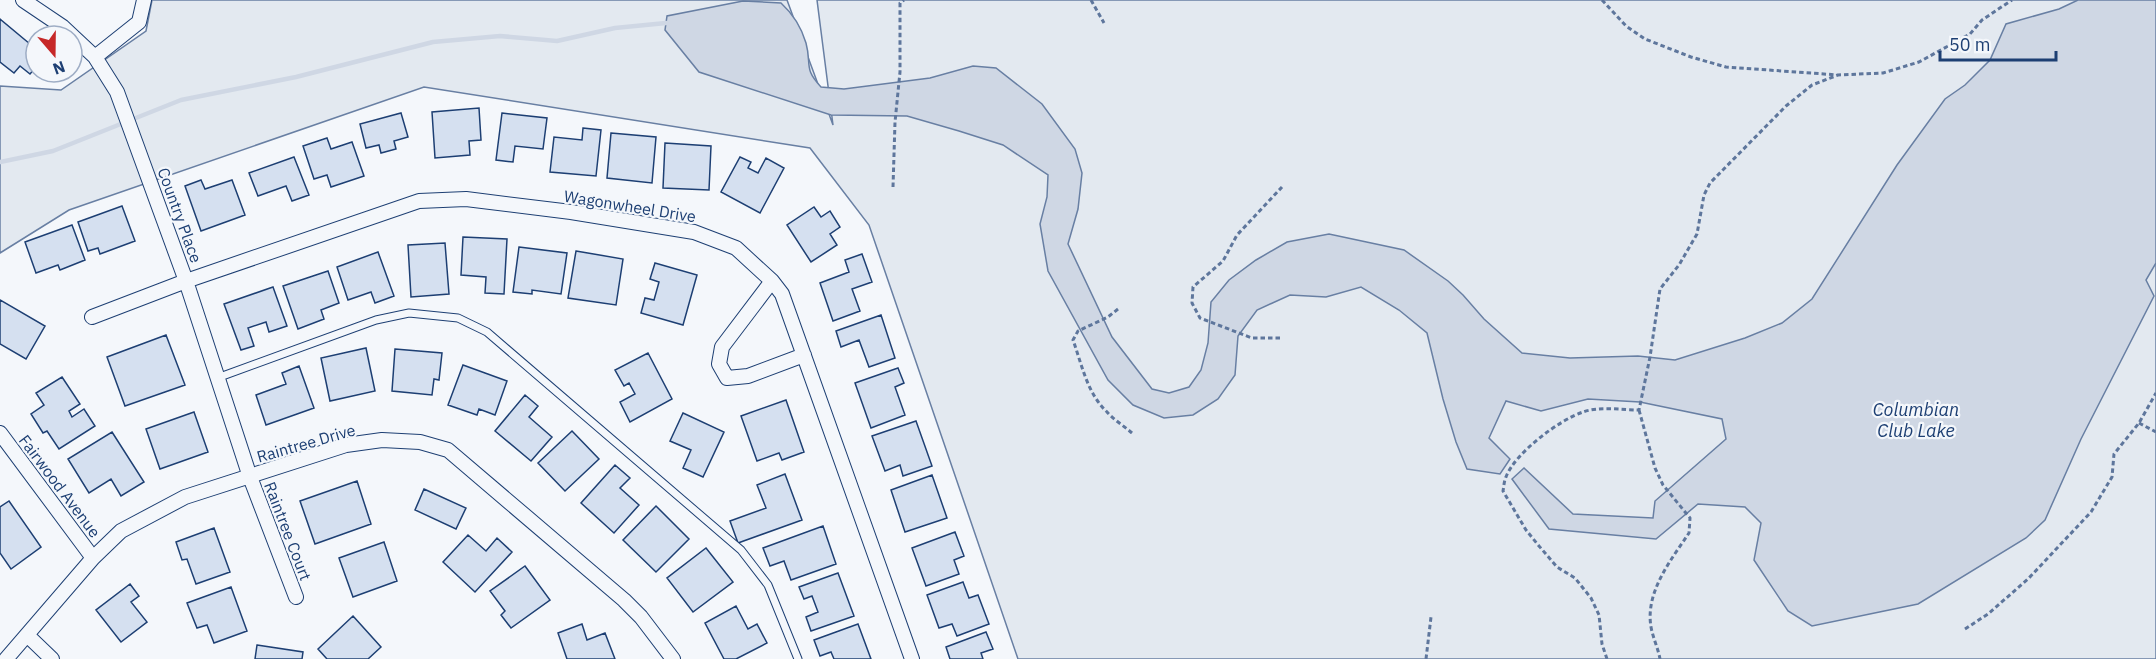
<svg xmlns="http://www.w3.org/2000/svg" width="2156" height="659" viewBox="0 0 2156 659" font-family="'IBM Plex Sans',sans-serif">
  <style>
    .green { fill: #e3e9f0; stroke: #687fa3; stroke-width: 1.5 }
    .water { fill: #cfd7e4; stroke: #687fa3; stroke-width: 1.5 }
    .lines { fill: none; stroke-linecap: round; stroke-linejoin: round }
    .stream { stroke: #cfd7e4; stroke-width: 4.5 }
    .building { fill: #d5e0f0; stroke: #1d3f73; stroke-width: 1.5 }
    .lane-casing { stroke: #1d3f73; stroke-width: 9 }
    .street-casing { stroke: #1d3f73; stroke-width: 16 }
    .path { stroke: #5e769c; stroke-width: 3; stroke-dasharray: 4.5 3; stroke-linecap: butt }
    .lane { stroke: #f4f7fb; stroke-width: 7 }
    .street { stroke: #f4f7fb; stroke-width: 14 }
    .labels { text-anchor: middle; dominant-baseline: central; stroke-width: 4.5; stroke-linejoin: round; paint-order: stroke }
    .street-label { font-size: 16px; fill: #1d3f73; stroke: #f4f7fb }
    .water-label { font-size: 18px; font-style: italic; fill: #1d3f73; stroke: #f4f7fb }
  </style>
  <rect width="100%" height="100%" fill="#f4f7fb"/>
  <path class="green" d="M 152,0 L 787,0 L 833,125 L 817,0 L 2156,0 L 2156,659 L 1018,659 L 869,225 L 810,148 L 424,87 L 69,210 L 0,253 L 0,86 L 61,90 L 146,31 Z"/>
  <path class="water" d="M 2078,0 L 2156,0 L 2156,263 L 2146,280 L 2154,296 L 2081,439 L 2045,520 L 2026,538 L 1918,604 L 1812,626 L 1788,611 L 1754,560 L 1761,523 L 1745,507 L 1698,504 L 1656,539 L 1549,529 L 1512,479 L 1524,468 L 1573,514 L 1653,518 L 1655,501 L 1726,439 L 1722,419 L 1640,402 L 1588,399 L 1541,411 L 1506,401 L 1489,438 L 1510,459 L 1500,474 L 1467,469 L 1456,442 L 1443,399 L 1427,333 L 1399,310 L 1361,287 L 1326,297 L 1290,295 L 1257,310 L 1238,336 L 1235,375 L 1218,399 L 1193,415 L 1164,418 L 1133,405 L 1108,380 L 1048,271 L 1040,224 L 1047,197 L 1048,175 L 1003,145 L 959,131 L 907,116 L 831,115 L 699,72 L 665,30 L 667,16 L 743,1 L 781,3 C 793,14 801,26 806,43 C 812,65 803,68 821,87 L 844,89 L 930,78 L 973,66 L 996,68 L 1042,104 L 1075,149 L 1082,173 L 1078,209 L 1068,244 L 1112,337 L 1152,389 L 1169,393 L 1189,387 L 1201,370 L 1208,343 L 1211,302 L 1229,280 L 1256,260 L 1287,242 L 1329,234 L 1404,250 L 1448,281 L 1463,295 L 1484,319 L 1522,353 L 1570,358 L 1638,356 L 1675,360 L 1745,338 L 1782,323 L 1812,299 L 1897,165 L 1945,99 L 1965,85 L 1990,60 L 2006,24 L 2059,9 Z"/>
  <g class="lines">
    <path class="stream" d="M 0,162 L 53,151 L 181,100 L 296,77 L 433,42 L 500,36 L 557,41 L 615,28 L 666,23"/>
  </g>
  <path class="building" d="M 0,19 L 36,49 L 36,67 L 30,74 L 20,66 L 14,73 L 0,62 Z
    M 479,108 L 481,140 L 469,141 L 470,155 L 435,158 L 432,112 Z
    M 401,113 L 408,137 L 394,141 L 396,149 L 381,153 L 379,145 L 366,148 L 360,124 Z
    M 502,113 L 547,118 L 543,149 L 515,146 L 513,162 L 496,160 Z
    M 583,128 L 601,130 L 596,176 L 550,172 L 554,137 L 582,140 Z
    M 611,133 L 656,137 L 652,183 L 607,178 Z
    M 327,138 L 331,149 L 352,142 L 364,176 L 331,187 L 327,175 L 314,179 L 303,146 Z
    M 665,143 L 711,146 L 709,190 L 663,188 Z
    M 294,157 L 309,195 L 292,201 L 286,186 L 258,196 L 249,173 Z
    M 740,157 L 751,162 L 748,168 L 758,173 L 766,158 L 784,168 L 760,213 L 721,192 Z
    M 201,180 L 205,189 L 232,180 L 245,215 L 201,231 L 185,186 Z
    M 122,206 L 135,241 L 100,254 L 98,248 L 88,251 L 78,222 Z
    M 814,207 L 821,217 L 830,211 L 840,227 L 830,234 L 837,245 L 811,262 L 787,225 Z
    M 72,225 L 85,260 L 60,270 L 58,265 L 36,273 L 25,242 Z
    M 463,237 L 507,239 L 504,294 L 485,293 L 486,277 L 461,275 Z
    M 445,243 L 449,294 L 411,297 L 408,245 Z
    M 519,247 L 567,253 L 561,294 L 532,290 L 532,294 L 513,292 Z
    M 576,251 L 623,259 L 616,305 L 568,298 Z
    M 378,252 L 394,296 L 375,303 L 371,292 L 348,300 L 337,267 Z
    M 862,254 L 872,282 L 852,289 L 860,311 L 833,321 L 820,283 L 849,272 L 845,260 Z
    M 655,263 L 697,275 L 683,325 L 641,313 L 645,298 L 654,300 L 659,282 L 650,279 Z
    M 328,271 L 339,303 L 321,310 L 324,319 L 298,329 L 283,286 Z
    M 273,287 L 287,326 L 269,332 L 266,322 L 248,328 L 254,346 L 241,350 L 224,304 Z
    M 0,300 L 45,326 L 26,359 L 0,344 Z
    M 881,315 L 895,358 L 869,367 L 859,340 L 841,347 L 836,331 Z
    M 166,335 L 185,385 L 125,406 L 107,357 Z
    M 366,348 L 375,391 L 330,401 L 321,358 Z
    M 395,349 L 442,353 L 439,380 L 434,379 L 432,395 L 392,391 Z
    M 648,353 L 672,399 L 630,422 L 620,402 L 635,394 L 629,383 L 624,386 L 615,370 Z
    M 463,365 L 507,381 L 495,415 L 479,409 L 477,415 L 448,405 Z
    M 299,366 L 314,408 L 266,425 L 256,395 L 286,384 L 282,373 Z
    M 898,368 L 904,383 L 895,387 L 905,415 L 871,428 L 855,383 Z
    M 62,377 L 80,404 L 69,411 L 72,417 L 84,409 L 95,426 L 59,449 L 47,431 L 43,433 L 31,414 L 44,405 L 36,393 Z
    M 525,395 L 538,406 L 529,417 L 552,437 L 531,461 L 495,431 Z
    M 786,400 L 804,452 L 782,460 L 779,453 L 757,461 L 741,416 Z
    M 194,412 L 208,452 L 160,469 L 146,429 Z
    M 683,413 L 724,432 L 703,477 L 683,468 L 691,450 L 670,441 Z
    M 916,421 L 932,466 L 903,476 L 900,465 L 885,471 L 872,436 Z
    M 572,431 L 599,459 L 565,491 L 538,463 Z
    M 112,432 L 144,482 L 121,496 L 111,479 L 89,493 L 68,459 Z
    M 615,465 L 630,478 L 620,488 L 639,505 L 614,533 L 581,503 Z
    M 785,474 L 802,520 L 738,543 L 730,521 L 766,508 L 757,485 Z
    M 932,475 L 947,518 L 905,532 L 891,490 Z
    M 357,481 L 371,524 L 315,544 L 300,501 Z
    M 424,489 L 466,508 L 456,529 L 415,510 Z
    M 9,501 L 41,547 L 11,569 L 0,553 L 0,507 Z
    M 656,506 L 689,539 L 656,572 L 623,540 Z
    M 823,526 L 836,564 L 791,580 L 784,561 L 770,566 L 763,548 Z
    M 214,528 L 230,572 L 196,584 L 187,559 L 182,560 L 176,542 Z
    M 955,532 L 964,556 L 954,560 L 959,574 L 926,586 L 912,548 Z
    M 468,535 L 486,551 L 497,538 L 512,552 L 475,592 L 443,562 Z
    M 384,542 L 397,581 L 353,597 L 339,558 Z
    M 706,548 L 733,582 L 693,612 L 667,578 Z
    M 525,566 L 550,600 L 511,628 L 501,615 L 505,611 L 490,591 Z
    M 838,573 L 854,616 L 811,631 L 806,617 L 818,612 L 812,596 L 804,599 L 799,587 Z
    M 963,582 L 969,598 L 978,595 L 989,624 L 957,636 L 952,624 L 939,628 L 927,595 Z
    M 130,584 L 139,596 L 131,602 L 147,622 L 121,642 L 96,610 Z
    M 231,587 L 247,631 L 214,643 L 207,625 L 197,628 L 187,603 Z
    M 736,606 L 748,629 L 757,624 L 767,643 L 736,659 L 724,659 L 705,623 Z
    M 353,616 L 381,647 L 368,659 L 327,659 L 318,649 Z
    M 582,624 L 587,640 L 605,633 L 615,659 L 567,659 L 558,633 Z
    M 858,624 L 871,659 L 834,659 L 831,652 L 820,656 L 814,640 Z
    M 986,632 L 993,649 L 981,653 L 983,659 L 950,659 L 946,647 Z
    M 257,645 L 303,652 L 302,659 L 255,659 Z"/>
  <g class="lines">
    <g class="lane-casing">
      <path id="lane" d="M 217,378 L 376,320 L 409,313 L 458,318 L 487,332 L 741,550 L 768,585 L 798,659"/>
    </g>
    <g class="street-casing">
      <path id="street" d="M 23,0 L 63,27 L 95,57 L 117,92 L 186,281 L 250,477 L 296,597
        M 95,57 L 139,22 L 144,0
        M 772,281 L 722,347 L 719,364 L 727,378 L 748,376 L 804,355
        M 92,317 L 186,281 L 419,201 L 466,199 L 571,212 L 694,232 L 736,248 L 772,281 L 782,294 L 912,659
        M 0,433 L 93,558
        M 27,635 L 52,659
        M 6,659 L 93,558 L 121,531 L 185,497 L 346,445 L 382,440 L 420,442 L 448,450 L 624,600 L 641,617 L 673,659"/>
    </g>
    <path class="path" d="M 1091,0 L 1104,23
      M 1602,0 L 1626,26 L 1645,39 L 1691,57 L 1726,67 L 1838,75 L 1883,73 L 1919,62 L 1970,34 L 1982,20 L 2012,0
      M 893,187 L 895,122 L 900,72 L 900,3 L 904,0
      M 1118,309 L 1108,317 L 1078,331 L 1073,340 C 1082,365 1087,393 1107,412 C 1114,420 1124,426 1132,433
      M 1280,338 L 1252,338 L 1200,318 L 1192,303 L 1193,287 L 1223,261 L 1237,235 L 1282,187
      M 1639,410 L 1655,468 L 1663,485 L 1690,518 L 1689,533 C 1671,560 1645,592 1651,627 C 1653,638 1658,648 1660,659
      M 2139,423 L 2156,432
      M 1965,629 L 1988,614 L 2028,579 L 2091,512 L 2112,477 L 2114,454 L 2139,423 L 2156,393
      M 1426,659 L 1431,617
      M 1607,659 L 1602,644 L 1599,615 L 1591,598 L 1575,578 L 1557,567 L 1539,546 L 1526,530 L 1503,491 C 1504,486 1504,481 1506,477 C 1515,453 1559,420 1583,412 C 1599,406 1622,410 1639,410 L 1650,357 L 1660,289 L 1679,265 L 1697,234 L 1704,195 L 1710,183 L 1786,106 L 1812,85 L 1838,75"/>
    <use href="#lane" class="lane"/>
    <use href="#street" class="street"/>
  </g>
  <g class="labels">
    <g class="street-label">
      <text transform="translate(630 206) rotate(9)">Wagonwheel Drive</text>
      <text transform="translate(180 215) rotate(70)">Country Place</text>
      <text transform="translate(306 443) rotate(-16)">Raintree Drive</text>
      <text transform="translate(60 486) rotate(53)">Fairwood Avenue</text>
      <text transform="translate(288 531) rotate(69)">Raintree Court</text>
    </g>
    <g class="water-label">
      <text x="1916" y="409">Columbian<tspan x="1916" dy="21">Club Lake</tspan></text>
    </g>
  </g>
  <g transform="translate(54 54) rotate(160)"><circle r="28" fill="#f4f7fb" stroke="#9eadc5" stroke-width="1.5"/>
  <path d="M0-4.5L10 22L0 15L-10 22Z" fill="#c62828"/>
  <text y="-9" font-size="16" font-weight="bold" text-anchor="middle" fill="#1d3f73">N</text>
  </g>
  <path d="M1940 51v9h116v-9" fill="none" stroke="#1d3f73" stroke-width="3"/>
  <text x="1949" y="51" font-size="18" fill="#1d3f73" stroke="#f4f7fb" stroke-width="4.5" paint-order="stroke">50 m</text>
</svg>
